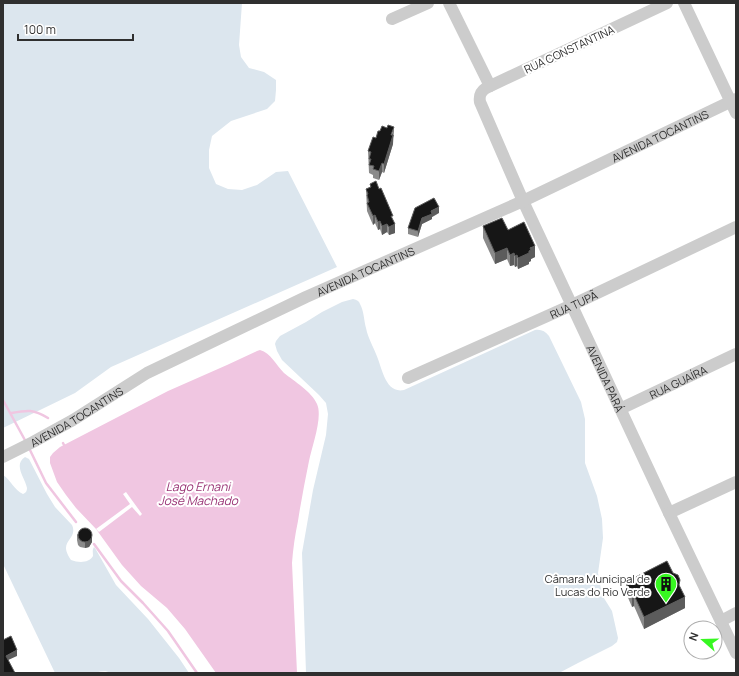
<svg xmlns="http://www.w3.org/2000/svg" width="739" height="676" viewBox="0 0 739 676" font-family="Manrope,sans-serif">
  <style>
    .green { fill: #dce6ee }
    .water { fill: #f0c6e1 }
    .pier { fill: #fff }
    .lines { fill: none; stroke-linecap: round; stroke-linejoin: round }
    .stream { stroke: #f0c6e1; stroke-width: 2.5 }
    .minor { stroke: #ccc; stroke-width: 12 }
    .wall { fill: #8a8a8a }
    .shaded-wall { fill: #5c5c5c }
    .building { fill: #161616; stroke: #5c5c5c }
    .labels { text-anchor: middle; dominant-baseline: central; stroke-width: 4; stroke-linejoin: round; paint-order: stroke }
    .street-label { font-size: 11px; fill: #2f2f2f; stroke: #fff }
    .poi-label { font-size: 11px; fill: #2f2f2f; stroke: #fff; text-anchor: end }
    .water-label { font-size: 12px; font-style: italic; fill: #9a3576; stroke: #fff }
  </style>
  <rect width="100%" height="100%" fill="#fff"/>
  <path class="green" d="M 3,3 L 242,3 L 239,45 L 241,57 L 249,68 L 264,72 L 276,80 L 276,90 L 275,101 L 267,109 L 231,121 L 212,136 L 209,150 L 209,168 L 216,184 L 228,189 L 242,190 L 257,185 L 276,172 L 288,171 L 337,267 L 111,367 L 75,393 L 3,428 Z
    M 353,299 C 357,300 359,301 360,304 C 364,311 364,321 366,328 C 368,338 373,346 376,354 C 382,367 385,394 404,390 L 535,330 C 541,329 545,331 549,336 L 581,402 L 585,419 L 585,463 L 597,496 L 602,519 L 603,538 L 598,573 L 602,595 L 612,611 L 618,638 L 617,642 L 612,646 L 578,663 L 559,673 L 306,673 L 302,553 L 313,490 L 326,435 L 328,414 L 326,403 L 319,395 L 282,360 L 277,351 L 275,344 L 276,341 L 280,336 L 306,322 L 322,312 L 342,302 Z
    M 25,457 L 29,459 L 47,494 L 55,507 L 72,525 C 77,536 66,539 66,548 C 66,552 69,557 71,560 C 79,563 89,563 93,556 C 93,553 92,550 94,547 L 95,548 L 116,585 L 148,619 L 179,658 L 189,673 L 111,673 C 104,669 97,673 90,673 C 78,673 66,673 55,673 L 3,564 L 3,475 C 11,480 14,490 23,494 C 26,493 27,491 27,488 C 25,478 13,465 25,457 Z"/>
  <path class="water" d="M 260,350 C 271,353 276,365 284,373 C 294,381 312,392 317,404 C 323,417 312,446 309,461 C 305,481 301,501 298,521 C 295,535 293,549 292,563 L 297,673 L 216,673 L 185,629 L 167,608 L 141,586 L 122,565 L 96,529 L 76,508 L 66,495 L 57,482 L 50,463 L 50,457 L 53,453 L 60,447 L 168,391 L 227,365 L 257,351 Z"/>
  <path class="pier" d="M 126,492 L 142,514 L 140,516 L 132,507 L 99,532 L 96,529 L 130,504 L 123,494 Z"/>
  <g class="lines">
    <path class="stream" d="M 3,400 L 26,442
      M 11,413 C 28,410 33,409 48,418
      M 63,443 L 64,445
      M 29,448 L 46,483 L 76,522
      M 94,544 L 121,581 L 143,603 L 168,631 L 197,673"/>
    <g class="minor">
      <path d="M 449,3 L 490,86"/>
      <path id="s1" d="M 667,3 L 486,88 C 480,92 479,96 480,102 L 523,201 L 669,513 L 736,653"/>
      <path d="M 684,3 L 736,113"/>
      <path d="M 392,19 L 428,3"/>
      <path id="s2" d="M 408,378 L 572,305 L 736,227"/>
      <path id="s3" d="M 620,409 L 736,354"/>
      <path id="s4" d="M 3,457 L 33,442 L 73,420 L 147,373 L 306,297 L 523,201 L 736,99"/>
      <path d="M 669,513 L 736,482"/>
      <path d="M 721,621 L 736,613"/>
    </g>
  </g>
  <path class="wall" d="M 394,135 L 393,138 L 393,144 L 384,173 L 382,172 L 379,180 L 373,178 L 373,175 L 369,173 L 368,151 L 376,138 Z
    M 370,184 L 393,220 L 395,233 L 389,235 L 387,232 L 382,235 L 380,229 L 378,230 L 375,223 L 373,225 L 367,211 L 366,189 L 370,187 Z
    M 439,213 L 432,217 L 432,219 L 422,224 L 418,237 L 408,234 L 408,228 Z
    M 483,226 L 508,230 L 535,257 L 531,259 L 531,261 L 529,262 L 529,264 L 518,269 L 517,266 L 515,267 L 514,265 L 510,266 L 507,259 L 495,264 L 483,238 Z
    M 77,534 L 92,542 L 89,547 L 85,548 L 80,547 L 78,545 L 77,540 Z
    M 673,573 L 680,587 L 685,608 L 644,629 L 634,606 L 632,607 L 626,593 L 626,582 Z"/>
  <path class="shaded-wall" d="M 394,127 L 393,144 L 384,173 L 384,164 Z
    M 382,163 L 382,172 L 379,180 L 379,171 Z
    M 439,207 L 439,213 L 432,217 L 432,219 L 422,224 L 418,237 L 418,231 L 422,218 L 431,211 Z
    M 375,215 L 375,223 L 373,225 L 373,216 Z
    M 380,221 L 380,229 L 378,230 L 378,222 Z
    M 387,224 L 387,232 L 382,235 L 382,226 Z
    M 395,224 L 395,233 L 389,235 L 389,227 Z
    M 535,246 L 535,257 L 531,259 L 531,261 L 529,262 L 529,264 L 518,269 L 518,258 L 529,251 L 530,248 Z
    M 507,248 L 507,259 L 495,264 L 495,253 Z
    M 514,253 L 514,265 L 510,266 L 510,255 Z
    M 517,255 L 517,266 L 515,267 L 515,256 Z
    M 92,537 L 92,542 L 89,547 L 85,548 L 85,542 Z
    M 634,595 L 634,606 L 632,607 L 632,596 Z
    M 685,597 L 685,608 L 644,629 L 644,617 Z
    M 17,650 L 17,656 L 6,661 L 6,656 Z"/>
  <path class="building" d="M 388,125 L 394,127 L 391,135 L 393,135 L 384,164 L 382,163 L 379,171 L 373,169 L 374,166 L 369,165 L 371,159 L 369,159 L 371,152 L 368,151 L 373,137 L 376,138 L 378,131 L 380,131 L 382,126 L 387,128 Z
    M 376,181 L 379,189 L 381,188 L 393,216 L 391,216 L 395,224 L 389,227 L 387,224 L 382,226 L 380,221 L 378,222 L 375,215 L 373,216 L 367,203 L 369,202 L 367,195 L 368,194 L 366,189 L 371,187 L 370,184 Z
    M 434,198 L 439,207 L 431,211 L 432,214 L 422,218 L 418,231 L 408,228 L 415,208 Z
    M 502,218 L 508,230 L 524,222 L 535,246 L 530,248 L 531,250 L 529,251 L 529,253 L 518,258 L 517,255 L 515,256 L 514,253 L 510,255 L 507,248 L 495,253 L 483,226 Z
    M78 535a7 7 0 1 1 14 0a7 7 0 1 1-14 0Z
    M 667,561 L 673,573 L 678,575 L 680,580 L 679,585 L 685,597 L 644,617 L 634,595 L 632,596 L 626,582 Z
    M 11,636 L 17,650 L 6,656 L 15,673 L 3,673 L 3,640 Z"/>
  <defs>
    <g id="building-pin" transform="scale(1.15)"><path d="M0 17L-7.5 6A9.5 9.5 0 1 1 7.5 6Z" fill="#37f721" stroke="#fff"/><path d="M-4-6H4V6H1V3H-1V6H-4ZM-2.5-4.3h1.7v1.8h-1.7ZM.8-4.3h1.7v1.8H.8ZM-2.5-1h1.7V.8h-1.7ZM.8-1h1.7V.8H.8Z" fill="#111"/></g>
  </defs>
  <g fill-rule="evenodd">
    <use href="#building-pin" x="666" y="584"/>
  </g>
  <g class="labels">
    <g class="street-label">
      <text transform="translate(569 49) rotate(-25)">RUA CONSTANTINA</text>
      <text stroke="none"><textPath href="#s4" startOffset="732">AVENIDA TOCANTINS</textPath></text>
      <text stroke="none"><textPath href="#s4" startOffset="408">AVENIDA TOCANTINS</textPath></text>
      <text stroke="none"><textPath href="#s2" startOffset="181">RUA TUPÃ</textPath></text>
      <text stroke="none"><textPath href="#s1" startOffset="520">AVENIDA PARÁ</textPath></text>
      <text stroke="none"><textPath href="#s3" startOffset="64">RUA GUAÍRA</textPath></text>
      <text stroke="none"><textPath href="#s4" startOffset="84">AVENIDA TOCANTINS</textPath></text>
    </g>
    <g class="poi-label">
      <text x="650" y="578">Câmara Municipal de<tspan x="650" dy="13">Lucas do Rio Verde</tspan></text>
    </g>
    <g class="water-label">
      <text x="198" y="486">Lago Ernani<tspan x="198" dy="14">José Machado</tspan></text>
    </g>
  </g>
  <rect width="739" height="676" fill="none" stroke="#2f2f2f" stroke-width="8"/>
  <g transform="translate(703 640) rotate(290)"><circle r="19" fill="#ffffff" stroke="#acacac"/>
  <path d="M0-3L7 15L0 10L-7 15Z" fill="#37f721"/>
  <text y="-6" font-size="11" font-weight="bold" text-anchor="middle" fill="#2f2f2f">N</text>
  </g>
  <path d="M18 34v6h115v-6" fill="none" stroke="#2f2f2f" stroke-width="2"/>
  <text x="24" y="34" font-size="12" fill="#2f2f2f" stroke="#ffffff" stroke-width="3" paint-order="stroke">100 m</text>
</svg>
